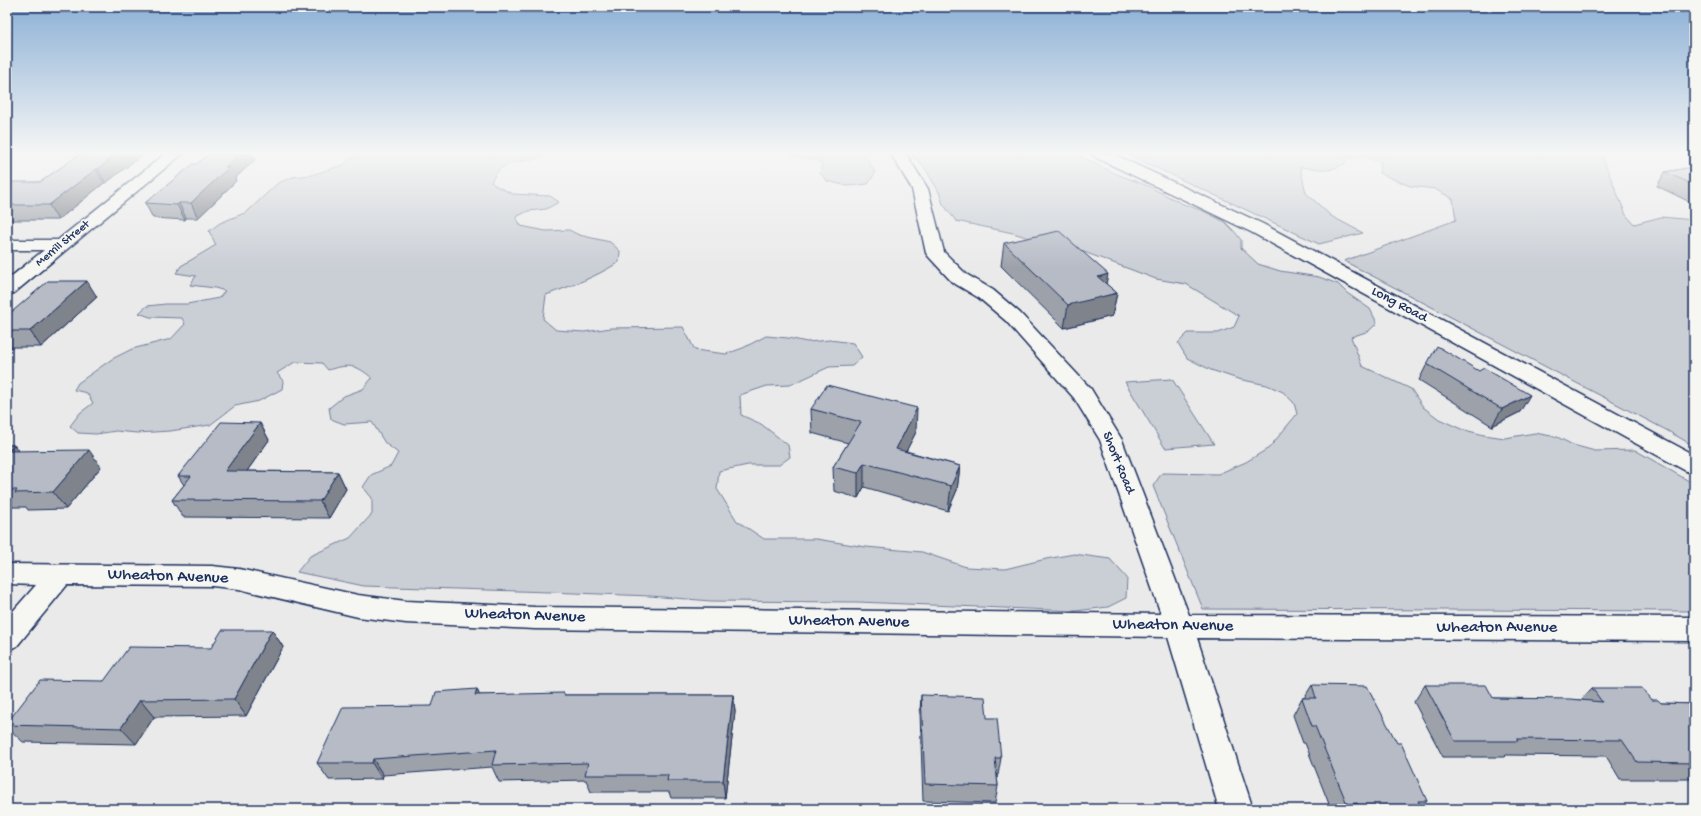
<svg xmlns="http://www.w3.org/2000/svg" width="1701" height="816" viewBox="0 0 1701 816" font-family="'Gochi Hand',sans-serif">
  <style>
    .green { fill: #caced5; stroke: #727e9a }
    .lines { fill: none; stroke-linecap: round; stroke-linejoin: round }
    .street-casing { stroke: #1b2f5e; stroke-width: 3 }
    .street { fill: #f6f6f2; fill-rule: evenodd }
    .wall { fill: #9da1aa; stroke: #1b2f5e }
    .shaded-wall { fill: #7f838b; stroke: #1b2f5e }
    .building { fill: #b6bbc6; stroke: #1b2f5e }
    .labels { text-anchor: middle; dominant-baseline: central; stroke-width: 3.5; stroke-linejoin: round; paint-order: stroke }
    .far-street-label { font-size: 12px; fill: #1b2f5e; stroke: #f6f6f2 }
    .street-label { font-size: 14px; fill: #1b2f5e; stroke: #f6f6f2 }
    .near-street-label { font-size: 17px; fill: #1b2f5e; stroke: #f6f6f2 }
  </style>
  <rect width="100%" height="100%" fill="#e9eae9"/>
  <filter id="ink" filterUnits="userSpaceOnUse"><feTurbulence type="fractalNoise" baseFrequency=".025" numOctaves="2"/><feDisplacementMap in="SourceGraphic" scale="8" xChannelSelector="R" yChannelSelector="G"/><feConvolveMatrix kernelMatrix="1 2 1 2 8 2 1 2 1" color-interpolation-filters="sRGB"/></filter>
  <g filter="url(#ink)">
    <path class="green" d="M 355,154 L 545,154 C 532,164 512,158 500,169 C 496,172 493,178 491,182 L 496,186 L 513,194 L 550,196 L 559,202 L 546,209 L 528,211 L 516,217 L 521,226 L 546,231 L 569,230 L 579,235 L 610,242 L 620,251 L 619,262 C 594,278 573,285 546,295 L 543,319 L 556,330 L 584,332 L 611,328 L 683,327 L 695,350 L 726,354 L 743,348 L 766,336 L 788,338 L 807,342 L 830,340 L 853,343 L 862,357 L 852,366 L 829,367 L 790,385 L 767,386 L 740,395 L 741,415 L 761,424 L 788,445 L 790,457 L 779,465 L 748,465 L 719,471 L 717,489 L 737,521 L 764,539 L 816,539 L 866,547 L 922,552 L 966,567 L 1005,569 L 1046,559 L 1074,554 L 1110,559 L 1127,578 L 1126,598 L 1108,607 L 1076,611 L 858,602 L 711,601 L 650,596 L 549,592 L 364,586 L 297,572 L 310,556 L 350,538 L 372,514 L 372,498 L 363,487 L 371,475 L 391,466 L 398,453 L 385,443 L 372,422 L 344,424 L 331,419 L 329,408 L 344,396 L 363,389 L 372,378 C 356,364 348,364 328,370 L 322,363 L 295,362 L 277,373 L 283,381 L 282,389 L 259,401 L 235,406 L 210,425 L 170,431 L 137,433 L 116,431 L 96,434 L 78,433 L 70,426 L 80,413 L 93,403 L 87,393 L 74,390 L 78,383 L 112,359 L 132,349 L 171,339 L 185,324 L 182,318 L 150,317 L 139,313 L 147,306 L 166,304 L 187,304 L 219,298 L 225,291 L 215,288 L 190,285 L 196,276 L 176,273 L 181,266 L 216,245 L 209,231 L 220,223 L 247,212 L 278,183 L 293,177 L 312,175 L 343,165 L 356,155 Z
      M 790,154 L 862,154 L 867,159 L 875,173 L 868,184 L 848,186 L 827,181 L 820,173 L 822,163 C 809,156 802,159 790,154 Z
      M 910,154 L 1075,154 L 1114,173 L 1148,186 L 1183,204 L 1203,211 L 1225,222 L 1235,232 L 1241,240 L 1241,248 L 1258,264 L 1280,271 L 1319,277 L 1338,284 L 1347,293 L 1370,309 L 1377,323 L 1369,331 L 1351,337 L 1362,366 L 1411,389 L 1423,407 L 1439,419 L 1461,429 L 1484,435 L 1505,438 L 1535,433 L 1557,437 L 1573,445 L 1595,451 L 1635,450 L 1694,484 L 1694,611 L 1203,609 L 1153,486 L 1162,473 L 1218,474 L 1246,462 L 1269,448 L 1297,414 L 1294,403 L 1283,392 L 1267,385 L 1238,379 L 1211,370 L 1187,358 L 1178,343 L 1188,333 L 1218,333 L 1234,327 L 1239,316 L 1186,284 L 1156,279 L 1068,246 L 1042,242 L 1013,233 L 956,221 L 943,204 L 939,192 L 923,165 Z
      M 1127,154 L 1601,154 L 1626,215 L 1634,224 L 1661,217 L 1694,220 L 1694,446 L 1668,431 L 1344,261 L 1456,220 L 1453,199 L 1435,189 L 1410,186 L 1379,173 L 1381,162 L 1363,157 L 1345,158 L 1345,164 L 1329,170 L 1300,167 L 1306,193 L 1331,216 L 1363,233 L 1319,244 Z
      M 1172,379 L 1214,444 L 1165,448 L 1125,382 Z"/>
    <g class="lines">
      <g class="street-casing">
        <path id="street" d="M 165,154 L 182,154 L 14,293 L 7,295 L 7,280 L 44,250 L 7,250 L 7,240 L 58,240 Z
          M 891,154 L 906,154 L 928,189 L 944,252 L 966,274 L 993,290 L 1020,313 L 1091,389 L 1122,440 L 1189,615 L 1694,617 L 1694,641 L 1197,638 L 1253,809 L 1219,809 L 1168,637 L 535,629 L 406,623 L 358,617 L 239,589 L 212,586 L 67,585 L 17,646 L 7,650 L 7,618 L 36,585 L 7,584 L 7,564 L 212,566 L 239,569 L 358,595 L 406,601 L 535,607 L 1161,614 L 1100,440 L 1074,398 L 1006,321 L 979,298 L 952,282 L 929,257 L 926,253 L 912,189 Z
          M 1093,154 L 1113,154 L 1263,224 L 1694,455 L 1694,473 L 1686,471 L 1251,232 L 1095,157 Z"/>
      </g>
      <use href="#street" class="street"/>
    </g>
    <path class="wall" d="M 143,154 L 106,183 L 104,183 L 58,220 L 7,220 L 7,184 L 40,182 Z
      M 209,154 L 252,154 L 255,160 L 235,178 L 236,181 L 198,218 L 186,218 L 185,220 L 153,218 L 145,203 L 197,164 Z
      M 1691,154 L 1694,154 L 1694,204 L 1657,186 L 1665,172 L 1692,167 L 1688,160 Z
      M 1004,243 L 1106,284 L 1117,293 L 1112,316 L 1064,328 L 1001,266 Z
      M 97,297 L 41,347 L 7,347 L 7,316 Z
      M 1427,364 L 1520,412 L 1492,426 L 1419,380 Z
      M 811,409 L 916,432 L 906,451 L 960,466 L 957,490 L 948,511 L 864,487 L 858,498 L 834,491 L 833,467 L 848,443 L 812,433 Z
      M 260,423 L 269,440 L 247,471 L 338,472 L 346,489 L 329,518 L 183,517 L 172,500 L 184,485 L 178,476 Z
      M 7,445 L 14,445 L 18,451 L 101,467 L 66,509 L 28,510 L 26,507 L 7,507 Z
      M 272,630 L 283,647 L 246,716 L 154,717 L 136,744 L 23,742 L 7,727 L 7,723 L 104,681 Z
      M 1312,685 L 1427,801 L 1422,808 L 1422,809 L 1331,809 L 1305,743 L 1303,743 L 1293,715 L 1302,698 L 1304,698 Z
      M 1425,685 L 1493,698 L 1581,700 L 1592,688 L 1651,700 L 1661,703 L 1694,704 L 1694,779 L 1620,779 L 1606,756 L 1506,755 L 1504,757 L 1443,757 L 1414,702 Z
      M 477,689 L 479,695 L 733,695 L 735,712 L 725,798 L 671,798 L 669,792 L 591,792 L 586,780 L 499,782 L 492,767 L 383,775 L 382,779 L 329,780 L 317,763 L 432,706 Z
      M 921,695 L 987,718 L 1001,758 L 998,775 L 997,775 L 998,786 L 995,803 L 923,801 L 920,712 Z"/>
    <path class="shaded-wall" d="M 117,154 L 143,154 L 106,183 L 98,169 Z
      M 240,154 L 252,154 L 255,160 L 235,178 L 236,181 L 198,218 L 191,203 L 225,167 Z
      M 96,169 L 104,183 L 58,220 L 49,205 Z
      M 179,203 L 186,218 L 185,220 L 177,205 Z
      M 1108,274 L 1104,296 L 1117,293 L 1112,316 L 1064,328 L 1068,305 L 1098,277 Z
      M 87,281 L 97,297 L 41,347 L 30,331 Z
      M 1530,395 L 1520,412 L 1492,426 L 1502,409 Z
      M 917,408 L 916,432 L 896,471 L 896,449 Z
      M 260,423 L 269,440 L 235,488 L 225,471 Z
      M 14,445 L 27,462 L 8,451 Z
      M 89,450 L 101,467 L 66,509 L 53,492 Z
      M 864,463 L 864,487 L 858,498 L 858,473 Z
      M 960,466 L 957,490 L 948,511 L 951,486 Z
      M 338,472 L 346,489 L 329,518 L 320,501 Z
      M 272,630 L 283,647 L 246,716 L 234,699 Z
      M 477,689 L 484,706 L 475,695 Z
      M 733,695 L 735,712 L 725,798 L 723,781 Z
      M 140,700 L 154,717 L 136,744 L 121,728 Z
      M 373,759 L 383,775 L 382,779 L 372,763 Z"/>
    <path class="building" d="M 80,154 L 117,154 L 98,169 L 96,169 L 49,205 L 7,205 L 7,184 L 8,184 L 11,182 L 40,182 Z
      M 209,154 L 240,154 L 225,167 L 229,167 L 191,203 L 179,203 L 177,205 L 145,203 L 193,164 L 197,164 Z
      M 1694,167 L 1694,185 L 1665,172 Z
      M 1059,231 L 1108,274 L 1098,277 L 1117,293 L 1068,305 L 1004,243 Z
      M 48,281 L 87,281 L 30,331 L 7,331 L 7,316 Z
      M 1437,346 L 1479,371 L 1484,368 L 1530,395 L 1502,409 L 1427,364 Z
      M 827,385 L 917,408 L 896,449 L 960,466 L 951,486 L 864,463 L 858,473 L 833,467 L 861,422 L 811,409 Z
      M 221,422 L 260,423 L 225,471 L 338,472 L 320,501 L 172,500 L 191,476 L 178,476 Z
      M 7,445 L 14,445 L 8,451 L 89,450 L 53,492 L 15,493 L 17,490 L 7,490 Z
      M 222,630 L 272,630 L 234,699 L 140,700 L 121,728 L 7,725 L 7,723 L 40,680 L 104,681 L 129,647 L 211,648 Z
      M 1312,685 L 1367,686 L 1397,743 L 1401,743 L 1427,801 L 1418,801 L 1422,809 L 1359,809 L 1357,803 L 1347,804 L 1315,726 L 1312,726 L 1302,698 L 1316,698 Z
      M 1425,685 L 1486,685 L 1493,698 L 1570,699 L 1602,702 L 1592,688 L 1642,688 L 1651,700 L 1658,700 L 1661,703 L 1694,704 L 1694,763 L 1637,762 L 1622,740 L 1517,739 L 1518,741 L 1455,741 Z
      M 477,689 L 475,695 L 564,693 L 564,695 L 733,695 L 723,781 L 667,781 L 668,775 L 585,775 L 588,763 L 492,765 L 496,750 L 373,759 L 372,763 L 317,763 L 343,707 L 432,706 L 436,692 Z
      M 921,695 L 985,697 L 987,718 L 997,718 L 1001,758 L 995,758 L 998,786 L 925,784 Z"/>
  </g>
  <linearGradient id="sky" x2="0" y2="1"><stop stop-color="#8cb0d6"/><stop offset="0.57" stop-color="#f5f6f5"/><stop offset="1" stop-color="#f5f6f5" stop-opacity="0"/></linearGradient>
  <rect width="1701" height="268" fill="url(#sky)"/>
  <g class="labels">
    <g class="far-street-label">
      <text transform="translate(63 244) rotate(-39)">Merrill Street</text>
    </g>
    <g class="street-label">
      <text transform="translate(1399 305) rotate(28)">Long Road</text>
      <text transform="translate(1118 463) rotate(68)">Short Road</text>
    </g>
    <g class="near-street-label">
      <text transform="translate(168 577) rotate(2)">Wheaton Avenue</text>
      <text transform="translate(525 616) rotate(2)">Wheaton Avenue</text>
      <text transform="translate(849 622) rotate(1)">Wheaton Avenue</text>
      <text transform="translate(1173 626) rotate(1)">Wheaton Avenue</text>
      <text x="1497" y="628">Wheaton Avenue</text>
    </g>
  </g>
  <rect width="1701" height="816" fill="none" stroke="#f6f6f2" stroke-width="24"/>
  <rect x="12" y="12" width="1677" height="792" fill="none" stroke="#1b2f5e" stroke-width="1.5" filter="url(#ink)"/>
</svg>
